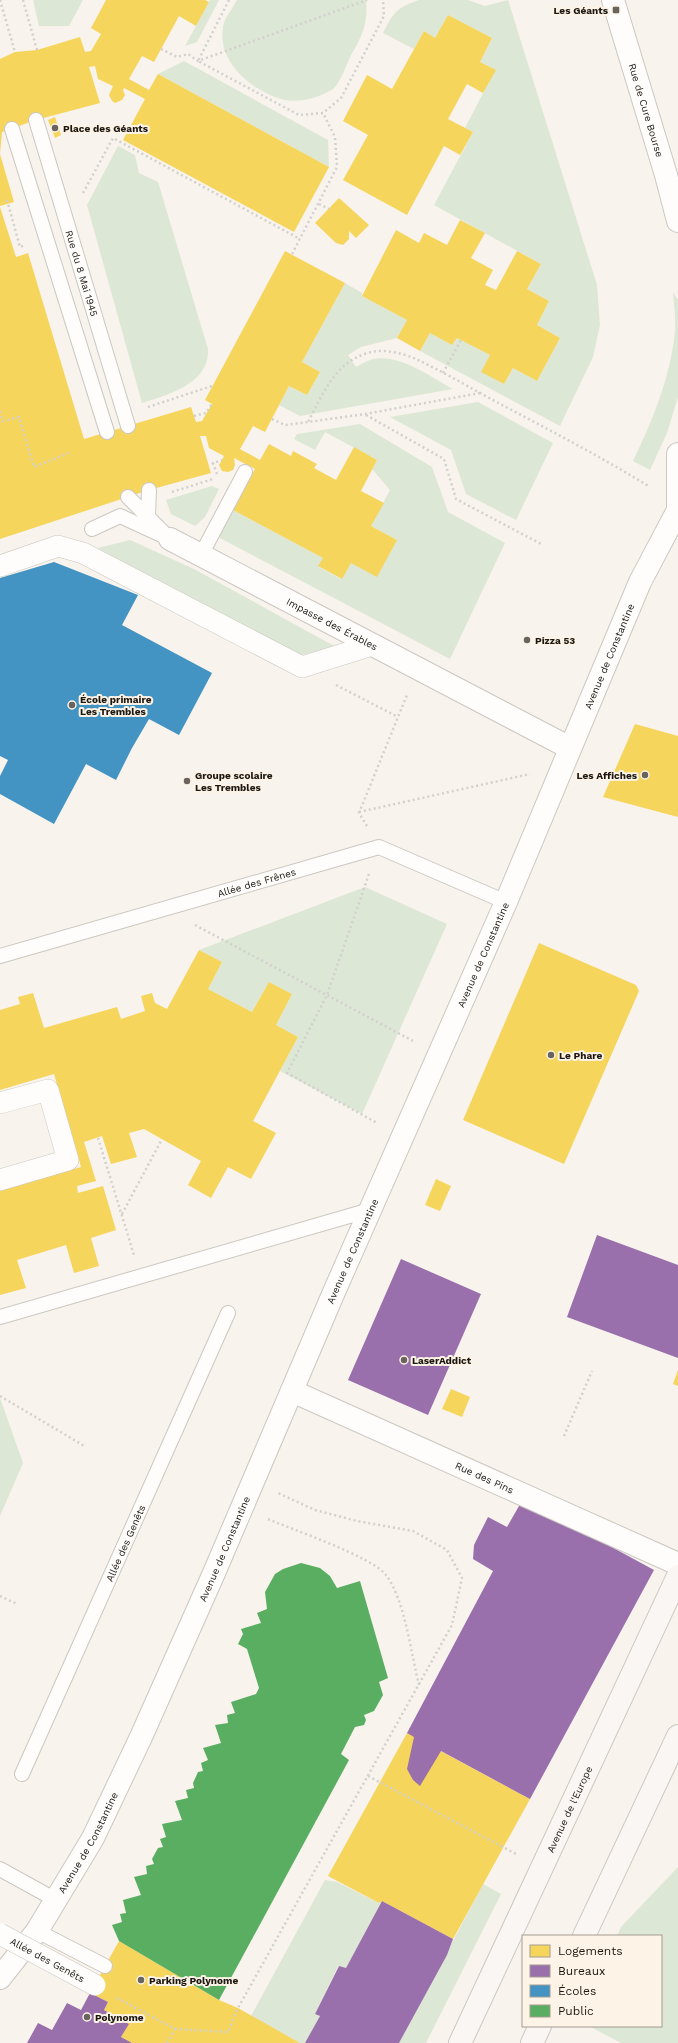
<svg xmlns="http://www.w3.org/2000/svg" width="678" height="2043" viewBox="0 0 678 2043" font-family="'Work Sans',sans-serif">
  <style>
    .green { fill: #dde7d5 }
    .homes { fill: #f6d55c }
    .offices { fill: #9970ab }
    .schools { fill: #4393c3 }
    .public { fill: #5aae61 }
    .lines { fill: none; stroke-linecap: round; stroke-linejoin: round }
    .service-casing { stroke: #ccc7c0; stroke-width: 16 }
    .pedestrian-casing { stroke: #ccc7c0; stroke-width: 22 }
    .minor-casing { stroke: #ccc7c0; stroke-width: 24 }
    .secondary-casing { stroke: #ccc7c0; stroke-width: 24 }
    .path { stroke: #d2d0ce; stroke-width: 2.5; stroke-dasharray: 2 3; stroke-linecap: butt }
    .service { stroke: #fefdfc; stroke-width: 14 }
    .pedestrian { stroke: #fefdfc; stroke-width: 21 }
    .minor { stroke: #fefdfc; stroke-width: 22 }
    .secondary { stroke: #faf6f3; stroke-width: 22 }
    .pedestrian-bridge-casing { stroke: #ccc7c0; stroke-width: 22; stroke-linecap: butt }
    .pedestrian-bridge { stroke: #fefdfc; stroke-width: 21 }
    .poi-dot { fill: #69645d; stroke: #fdf4e7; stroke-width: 1.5 }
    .labels { text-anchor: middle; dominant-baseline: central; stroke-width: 4; stroke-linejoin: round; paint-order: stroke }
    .poi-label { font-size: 10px; font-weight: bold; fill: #1c1710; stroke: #fdf4e7; text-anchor: start }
    .street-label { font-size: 10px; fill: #1c1710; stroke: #fdf4e7 }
  </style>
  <rect width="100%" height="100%" fill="#f8f3ec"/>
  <path class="green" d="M 33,0 L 83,0 L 69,26 L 39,26 Z
    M 210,0 L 219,0 L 197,42 L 185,46 Z
    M 237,0 L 366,0 C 368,25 362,36 350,57 C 347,64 339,85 333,89 C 319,98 297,104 281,99 C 251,90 217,62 223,27 C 224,18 233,8 237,0 Z
    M 419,0 L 468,0 L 485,6 L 508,0 L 597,285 L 600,325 L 593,357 L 560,426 L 420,351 L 430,333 L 452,345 L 457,338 L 490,355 L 482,372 L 504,384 L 513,368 L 537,381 L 560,338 L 537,325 L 549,301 L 527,289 L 541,264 L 434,205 L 473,132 L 465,128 L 495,70 L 480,62 L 492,38 L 448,15 L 435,38 L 424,31 L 414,49 L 383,33 C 394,12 396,8 419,0 Z
    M 184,61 L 328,140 L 329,167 L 158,74 Z
    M 118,146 L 135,155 L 139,173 L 158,182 L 208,349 C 210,383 169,395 142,403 L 87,205 Z
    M 345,283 L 362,293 L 362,296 L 407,320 L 397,338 L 361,347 L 348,355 L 356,367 C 361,364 365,362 370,360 C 396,351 431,377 453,389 L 300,416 L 279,405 L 289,386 L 307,395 L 320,372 L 302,362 Z
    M 673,292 L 678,300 L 678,397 L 667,433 L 650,470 L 633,461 C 653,420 670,378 675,332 C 676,319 674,305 673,292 Z
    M 478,402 L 553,443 L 516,520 L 466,494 L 451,450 L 390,417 Z
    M 360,424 L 432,467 L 448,512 L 505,543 L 450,659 L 218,537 L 233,510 L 323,558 L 319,567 L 341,579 L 351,563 L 397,540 L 371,526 L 390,490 L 372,469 L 377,460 L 325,432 L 315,450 L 294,439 L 297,434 Z
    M 212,486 L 219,489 L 205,517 L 195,526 L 171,514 L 166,500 Z
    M 130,540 L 194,569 L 336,647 L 296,656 L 98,548 Z
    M 365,887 L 447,924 L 362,1114 L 280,1071 L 298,1037 L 276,1025 L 292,994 L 269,982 L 252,1012 L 208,989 L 222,962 L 199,950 Z
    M 0,1398 L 23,1463 L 0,1516 Z
    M 678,1867 L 678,2043 L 621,2043 L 589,2026 L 661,2026 L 661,1936 L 617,1936 L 621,1927 Z
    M 325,1880 L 337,1882 L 379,1903 L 382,1901 L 346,1968 L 338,1966 L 315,2014 L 320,2016 L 306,2043 L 300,2043 L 251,2016 Z
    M 483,1884 L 501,1894 L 426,2043 L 399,2043 Z"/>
  <path class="homes" d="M 106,0 L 205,0 L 209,2 L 196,26 L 179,16 L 154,62 L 142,56 L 129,79 L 149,90 L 158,74 L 329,167 L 294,232 L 123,140 L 145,99 L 124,88 L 123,90 L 125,95 L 122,100 L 115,103 L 112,101 L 109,95 L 113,86 L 98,79 L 95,66 L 89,67 L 100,103 L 36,120 L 2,132 L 0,154 L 0,59 L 15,52 L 37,50 L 80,37 L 85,52 L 91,51 L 101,34 L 91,28 Z
    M 448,15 L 492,38 L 480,62 L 496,70 L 483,93 L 467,84 L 448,119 L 473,132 L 460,155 L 444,146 L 407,215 L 343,180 L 368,135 L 343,121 L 367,75 L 392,89 L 424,31 L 435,38 Z
    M 55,117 L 61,135 L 55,138 L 48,120 Z
    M 0,154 L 14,202 L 0,206 Z
    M 339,198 L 369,225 L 356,238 L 349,231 L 349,239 L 343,245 L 336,243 L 315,223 Z
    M 0,207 L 16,257 L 28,253 L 84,439 L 191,407 L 196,422 L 202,421 L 212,404 L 205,400 L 285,251 L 345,283 L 302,362 L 320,372 L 307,395 L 289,386 L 265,432 L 253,426 L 240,449 L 260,460 L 269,444 L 291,456 L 293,451 L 317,464 L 314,468 L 336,480 L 354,447 L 377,460 L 361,491 L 384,503 L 371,526 L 397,540 L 377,577 L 351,563 L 342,579 L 318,566 L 323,558 L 233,510 L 255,469 L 234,458 L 235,465 L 233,470 L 228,472 L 222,471 L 219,465 L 224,456 L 209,448 L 206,436 L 200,436 L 211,473 L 149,490 L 0,539 Z
    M 460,220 L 485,233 L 471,258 L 493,270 L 485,285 L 496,290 L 517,251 L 541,264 L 527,289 L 549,301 L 537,325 L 560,338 L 537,381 L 513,368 L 504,384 L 481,372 L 490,355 L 457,338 L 452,345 L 430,333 L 420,351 L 397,338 L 407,320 L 362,296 L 396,230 L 419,243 L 424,233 L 447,245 Z
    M 635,724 L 678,736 L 678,817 L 603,797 Z
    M 539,943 L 636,985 L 639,991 L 564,1164 L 463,1120 Z
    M 199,950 L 222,962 L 208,989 L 252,1012 L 269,982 L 292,994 L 276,1025 L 298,1037 L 253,1121 L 276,1133 L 251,1179 L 228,1167 L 211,1198 L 188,1185 L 201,1161 L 144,1129 L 129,1133 L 137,1157 L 111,1164 L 102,1136 L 84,1142 L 96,1181 L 77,1186 L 78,1193 L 103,1186 L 116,1230 L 91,1238 L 99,1266 L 74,1273 L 66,1245 L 17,1260 L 26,1288 L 0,1295 L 0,1190 L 81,1167 L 54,1074 L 0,1090 L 0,1010 L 20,1004 L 18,997 L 33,993 L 44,1028 L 117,1007 L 121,1019 L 145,1011 L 141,996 L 152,993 L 155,1003 L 167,1009 Z
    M 436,1179 L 451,1186 L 440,1211 L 425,1205 Z
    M 678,1370 L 678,1386 L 673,1384 Z
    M 451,1389 L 470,1397 L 462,1417 L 442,1409 Z
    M 407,1733 L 530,1799 L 453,1939 L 382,1901 L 379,1903 L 328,1876 Z
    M 119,1941 L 219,2000 L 238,2008 L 300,2043 L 132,2043 L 121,2037 L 129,2024 L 104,2010 L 108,2002 L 90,1993 Z"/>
  <path class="offices" d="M 597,1235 L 678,1265 L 678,1358 L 567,1317 Z
    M 401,1259 L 481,1294 L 428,1415 L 348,1380 Z
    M 523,1499 L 654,1570 L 530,1799 L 441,1751 L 420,1786 L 413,1780 L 407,1769 L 414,1737 L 407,1733 L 493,1571 L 473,1559 L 474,1545 L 488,1517 L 507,1527 Z
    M 382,1901 L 453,1939 L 447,1955 L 399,2043 L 305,2043 L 320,2016 L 315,2014 L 339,1966 L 346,1968 Z
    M 90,1993 L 108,2002 L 104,2010 L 129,2024 L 121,2037 L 132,2043 L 27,2043 L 38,2023 L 52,2030 L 67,2003 L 81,2010 Z"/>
  <path class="schools" d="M 54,562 L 138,595 L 122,625 L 212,673 L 179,735 L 149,719 L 132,748 L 116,780 L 86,764 L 54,824 L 0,794 L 0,776 L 8,760 L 0,756 L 0,578 Z"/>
  <path class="public" d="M 301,1563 L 320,1568 L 330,1576 L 337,1588 L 360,1581 L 388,1678 L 379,1682 L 383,1695 L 374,1711 L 364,1715 L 366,1720 L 364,1725 L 355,1727 L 341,1754 L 349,1760 L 219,2000 L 119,1941 L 112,1925 L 122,1922 L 120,1914 L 126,1913 L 123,1900 L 141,1895 L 134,1877 L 147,1874 L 146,1866 L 154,1864 L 152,1859 L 158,1848 L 163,1847 L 160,1839 L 166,1837 L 162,1824 L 182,1820 L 175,1801 L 188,1798 L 186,1790 L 194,1788 L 193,1783 L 198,1772 L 203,1771 L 201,1763 L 208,1760 L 203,1748 L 221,1743 L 215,1725 L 228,1723 L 227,1715 L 235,1713 L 231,1702 L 256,1694 L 259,1688 L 247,1649 L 238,1644 L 243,1634 L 241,1629 L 261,1623 L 257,1613 L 267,1609 L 265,1592 L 275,1574 L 283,1569 Z"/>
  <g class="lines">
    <g class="service-casing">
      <g id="service">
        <path id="s1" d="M 36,120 L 128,426"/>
        <path d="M 12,129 L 107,432"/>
        <path d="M 128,497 L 166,535"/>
        <path d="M 148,516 L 149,490"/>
        <path d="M 92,529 L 120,516 L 170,539"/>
        <path d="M 201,555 L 245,472"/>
        <path id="s2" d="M 0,956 L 379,847 L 506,902"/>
        <path d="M 0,1317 L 370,1210"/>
        <path id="s3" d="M 22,1774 L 228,1313"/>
        <path d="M 0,1869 L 56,1900"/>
        <path d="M 37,1931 L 105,1966"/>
      </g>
    </g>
    <g class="pedestrian-casing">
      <path id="pedestrian" d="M 0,566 L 58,546 L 83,553 L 302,667 L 372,645
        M 0,1103 L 48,1090 L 68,1160 L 0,1180"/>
    </g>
    <g class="minor-casing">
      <g id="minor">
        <path id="s4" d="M 613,0 L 666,175 L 678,221"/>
        <path d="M 678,510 L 678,454"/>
        <path id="s5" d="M 170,539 L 570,748"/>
        <path id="s6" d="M 292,1391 L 678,1564"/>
        <path id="s7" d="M 0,1978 L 37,1931 L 93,1838 L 141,1737 L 214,1573 L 334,1292 L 506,902 L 640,582 L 678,510"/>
      </g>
    </g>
    <g class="secondary-casing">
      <g id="secondary">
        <path d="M 584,1936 L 678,1736"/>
        <path id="s8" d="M 460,2043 L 678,1576"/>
        <path d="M 532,2043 L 540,2026"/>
      </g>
    </g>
    <path class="path" d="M 0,0 L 15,52
      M 23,0 L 37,50
      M 229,0 L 198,61 L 299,115 L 323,113 L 341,98 L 384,16 L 383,0
      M 161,49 L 177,57 L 188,54 L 198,61 L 367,0
      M 83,193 L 113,138 L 300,239
      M 7,200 L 20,247 L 25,245
      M 319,204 L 329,209
      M 292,254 L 337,167 L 335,137 L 323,113
      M 443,373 L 461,340
      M 480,393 L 365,414 L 308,422 C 323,394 335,362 368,353 C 383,348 403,353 418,360 C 448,374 477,392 506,407 C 555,433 603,458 650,487
      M 148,407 L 212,386
      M 0,411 L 3,421 L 19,417 L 34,467 L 69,453
      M 366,415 L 444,459 L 456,499 L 543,545
      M 194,416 L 206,413 L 212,404
      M 272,419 L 285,425 L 308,422
      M 217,474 L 213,463 L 222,460
      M 172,492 L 213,479
      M 336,685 L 398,717
      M 359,812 L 530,774
      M 367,826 L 359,813 L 407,695
      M 369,874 L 327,995 L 287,1073 L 377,1123
      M 195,925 L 415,1042
      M 98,1138 L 134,1255
      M 122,1214 L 162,1139
      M 0,1396 L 86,1447
      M 564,1436 L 592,1371
      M 268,1519 C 293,1530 371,1556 386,1575 C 405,1600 411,1654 419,1685
      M 0,1596 L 17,1604
      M 368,1776 L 518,1855
      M 117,1998 L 175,2029 L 167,2043
      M 175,2029 L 228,2032 L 238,2008 L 452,1625 L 462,1578 L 447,1550 L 413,1531 L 357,1521 L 315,1510 L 278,1493"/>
    <use href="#service" class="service"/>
    <use href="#pedestrian" class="pedestrian"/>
    <use href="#minor" class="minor"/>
    <use href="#secondary" class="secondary"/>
    <g class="pedestrian-bridge-casing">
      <g id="pedestrian-bridge">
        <path id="s9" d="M 0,1934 L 95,1985"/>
      </g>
    </g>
    <use href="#pedestrian-bridge" class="pedestrian-bridge"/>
  </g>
  <g class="poi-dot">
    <rect x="612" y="6" width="8" height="8" rx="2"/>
    <circle cx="55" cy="128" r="4"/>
    <circle cx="527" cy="640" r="4"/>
    <circle cx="72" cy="705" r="4"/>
    <circle cx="645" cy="775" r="4"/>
    <circle cx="187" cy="781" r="4"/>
    <circle cx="551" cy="1055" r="4"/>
    <circle cx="404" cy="1360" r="4"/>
    <circle cx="141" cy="1980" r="4"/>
    <circle cx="87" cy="2017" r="4"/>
  </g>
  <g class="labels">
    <g class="poi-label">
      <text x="608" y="10" text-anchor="end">Les Géants</text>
      <text x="63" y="128">Place des Géants</text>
      <text x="535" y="640">Pizza 53</text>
      <text x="80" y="699">École primaire<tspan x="80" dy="12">Les Trembles</tspan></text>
      <text x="195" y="775">Groupe scolaire<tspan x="195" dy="12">Les Trembles</tspan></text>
      <text x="637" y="775" text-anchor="end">Les Affiches</text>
      <text x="559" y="1055">Le Phare</text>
      <text x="412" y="1360">LaserAddict</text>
      <text x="149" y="1980">Parking Polynome</text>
      <text x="95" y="2017">Polynome</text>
    </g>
    <g class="street-label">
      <text stroke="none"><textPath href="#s4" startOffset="115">Rue de Cure Bourse</textPath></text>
      <text stroke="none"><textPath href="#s1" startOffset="160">Rue du 8 Mai 1945</textPath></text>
      <text stroke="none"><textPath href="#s5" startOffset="183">Impasse des Érables</textPath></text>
      <text stroke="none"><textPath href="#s7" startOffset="1458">Avenue de Constantine</textPath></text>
      <text stroke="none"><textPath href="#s2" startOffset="267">Allée des Frênes</textPath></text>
      <text stroke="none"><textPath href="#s7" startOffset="1134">Avenue de Constantine</textPath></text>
      <text stroke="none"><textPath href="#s7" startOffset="810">Avenue de Constantine</textPath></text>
      <text stroke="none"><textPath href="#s6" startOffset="211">Rue des Pins</textPath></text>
      <text stroke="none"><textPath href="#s3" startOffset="253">Allée des Genêts</textPath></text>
      <text stroke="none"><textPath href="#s7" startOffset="486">Avenue de Constantine</textPath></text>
      <text stroke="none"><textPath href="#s8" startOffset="258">Avenue de l'Europe</textPath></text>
      <text stroke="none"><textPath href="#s7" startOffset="162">Avenue de Constantine</textPath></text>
      <text stroke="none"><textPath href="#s9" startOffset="54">Allée des Genêts</textPath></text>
    </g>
  </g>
  <rect x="522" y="1935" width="140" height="92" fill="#fdf4e7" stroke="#a39c91"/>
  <rect x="530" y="1945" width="20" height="12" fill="#f6d55c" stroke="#a39c91"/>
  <text x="558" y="1955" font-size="12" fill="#1c1710">Logements</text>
  <rect x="530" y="1965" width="20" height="12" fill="#9970ab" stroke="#a39c91"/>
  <text x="558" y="1975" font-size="12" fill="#1c1710">Bureaux</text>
  <rect x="530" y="1985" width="20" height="12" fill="#4393c3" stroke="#a39c91"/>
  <text x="558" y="1995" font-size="12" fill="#1c1710">Écoles</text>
  <rect x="530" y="2005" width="20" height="12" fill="#5aae61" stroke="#a39c91"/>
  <text x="558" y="2015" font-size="12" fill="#1c1710">Public</text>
</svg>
